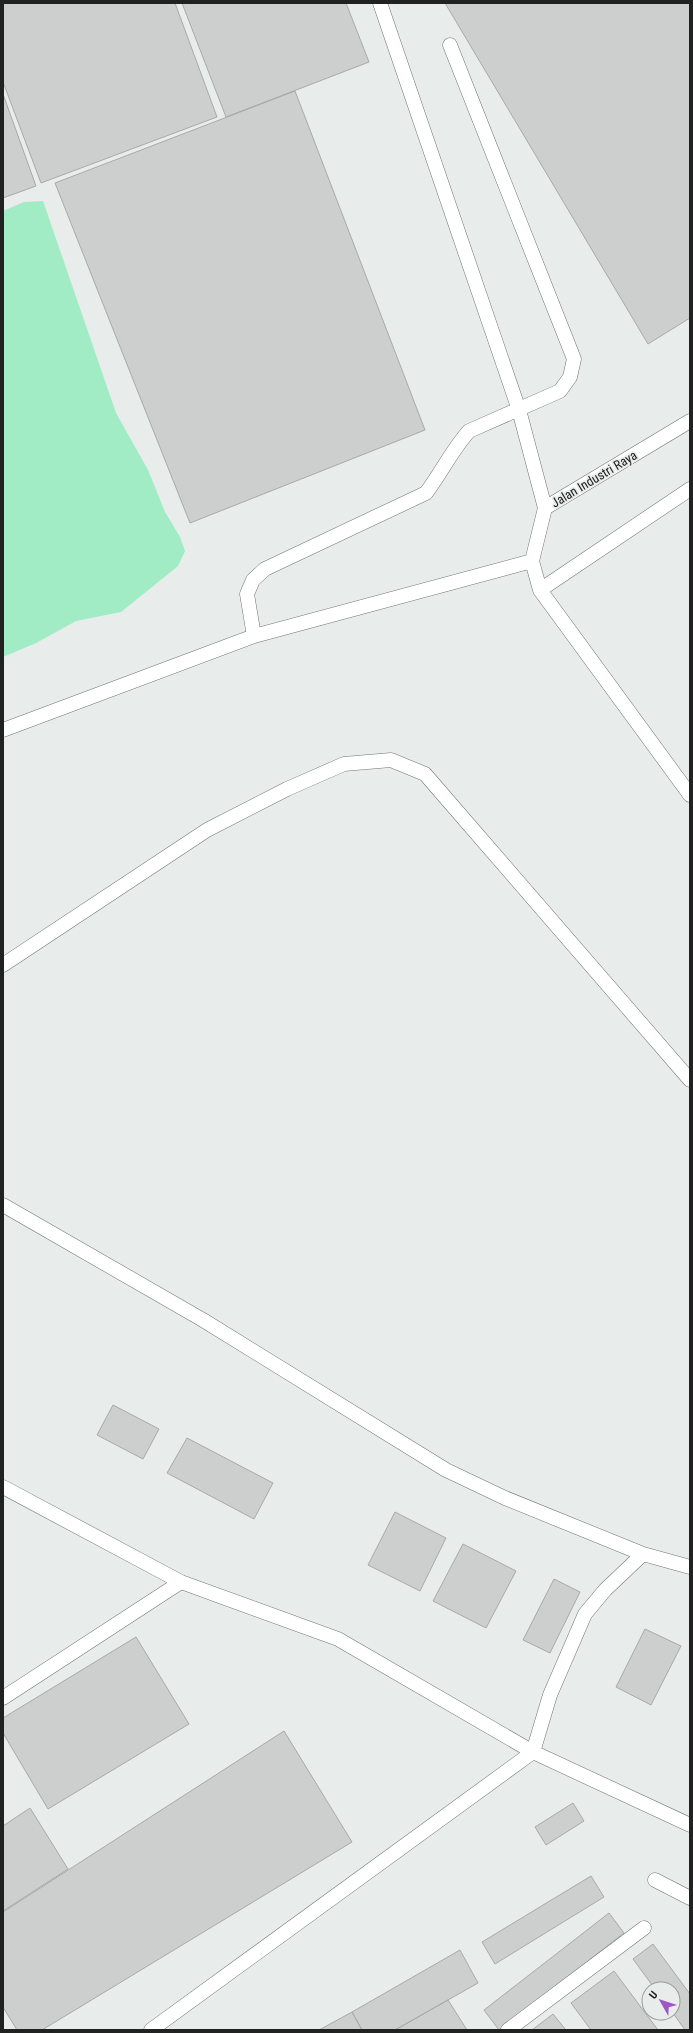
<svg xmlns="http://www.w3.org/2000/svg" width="693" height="2033" viewBox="0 0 693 2033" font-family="'Roboto Condensed',sans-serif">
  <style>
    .green { fill: #a1ebc5 }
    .building { fill: #cccfcd; stroke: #a6aaa8 }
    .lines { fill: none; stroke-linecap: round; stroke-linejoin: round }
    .service-casing { stroke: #727573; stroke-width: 15 }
    .service { stroke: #fff; stroke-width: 14 }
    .labels { text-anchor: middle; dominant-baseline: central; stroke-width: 3.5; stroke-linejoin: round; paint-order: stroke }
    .street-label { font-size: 13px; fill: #202121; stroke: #e8ecea }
  </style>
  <rect width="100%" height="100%" fill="#e8ecea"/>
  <path class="green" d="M 43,201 L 116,413 L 148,470 L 165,512 L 180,537 L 185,551 L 178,566 L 121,612 L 76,621 L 36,643 L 3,657 L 3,211 L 24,202 Z"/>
  <path class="building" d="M 3,3 L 175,3 L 217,117 L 41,183 L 3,82 Z
    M 182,3 L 346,3 L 369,62 L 226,117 Z
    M 445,3 L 690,3 L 690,318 L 648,344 Z
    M 295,91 L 425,430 L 190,523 L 55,183 Z
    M 3,94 L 36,186 L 3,198 Z
    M 113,1405 L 159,1429 L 143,1459 L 97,1435 Z
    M 187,1438 L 273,1483 L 254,1519 L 167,1473 Z
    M 395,1512 L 446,1538 L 420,1591 L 368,1565 Z
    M 463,1544 L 516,1571 L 486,1628 L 433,1601 Z
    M 554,1579 L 580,1592 L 550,1653 L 523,1640 Z
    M 645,1629 L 681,1646 L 651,1705 L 616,1687 Z
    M 136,1637 L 189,1724 L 48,1809 L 3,1733 L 3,1718 Z
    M 284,1731 L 352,1842 L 42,2030 L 17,2030 L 3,2007 L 3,1912 Z
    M 573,1803 L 584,1821 L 546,1845 L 535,1827 Z
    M 30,1808 L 68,1869 L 3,1911 L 3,1826 Z
    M 591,1876 L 604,1897 L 495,1964 L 482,1942 Z
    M 609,1913 L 624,1933 L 499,2030 L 484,2010 Z
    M 653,1944 L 690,1994 L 690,2030 L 685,2030 L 673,2013 L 673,1989 L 655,1989 L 633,1959 Z
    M 460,1950 L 478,1983 L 395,2030 L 362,2030 L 352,2012 Z
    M 614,1971 L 658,2030 L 591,2030 L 571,2003 Z
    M 448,2000 L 467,2030 L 395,2030 Z
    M 352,2012 L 362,2030 L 319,2030 Z
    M 553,2014 L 566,2030 L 532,2030 Z"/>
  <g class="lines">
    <g class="service-casing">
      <path id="service" d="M 380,3 L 519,410 L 545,508
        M 532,561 L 545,508 L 690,421
        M 540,590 L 690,489
        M 254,636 L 247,594 L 253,580 L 265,569 L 426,493 C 441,473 452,450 469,431 L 560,391 L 570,377 L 574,359 L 450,45
        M 3,730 L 254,636 L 532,561 L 540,590 L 690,795
        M 3,965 L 207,830 L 287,789 L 344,764 L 391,760 L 425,774 L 690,1080
        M 3,1205 L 203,1320 L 446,1470 L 505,1498 L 643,1554
        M 3,1487 L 181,1582 L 338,1639 L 533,1752 L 690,1825
        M 3,1698 L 181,1582
        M 655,1880 L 690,1898
        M 151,2030 L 533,1752 L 550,1695 L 585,1614 L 605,1590 L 643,1554 L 690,1567
        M 508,2030 L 644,1928"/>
    </g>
    <use href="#service" class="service"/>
  </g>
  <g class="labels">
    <g class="street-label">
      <text transform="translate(594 479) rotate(-31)">Jalan Industri Raya</text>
    </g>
  </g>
  <rect width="693" height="2033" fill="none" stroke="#202121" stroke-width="8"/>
  <g transform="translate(661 2001) rotate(309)"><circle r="19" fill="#e8ecea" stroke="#989b9a"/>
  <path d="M0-3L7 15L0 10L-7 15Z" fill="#9f56c9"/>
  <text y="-6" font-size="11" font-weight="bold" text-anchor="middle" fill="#202121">U</text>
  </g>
</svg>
